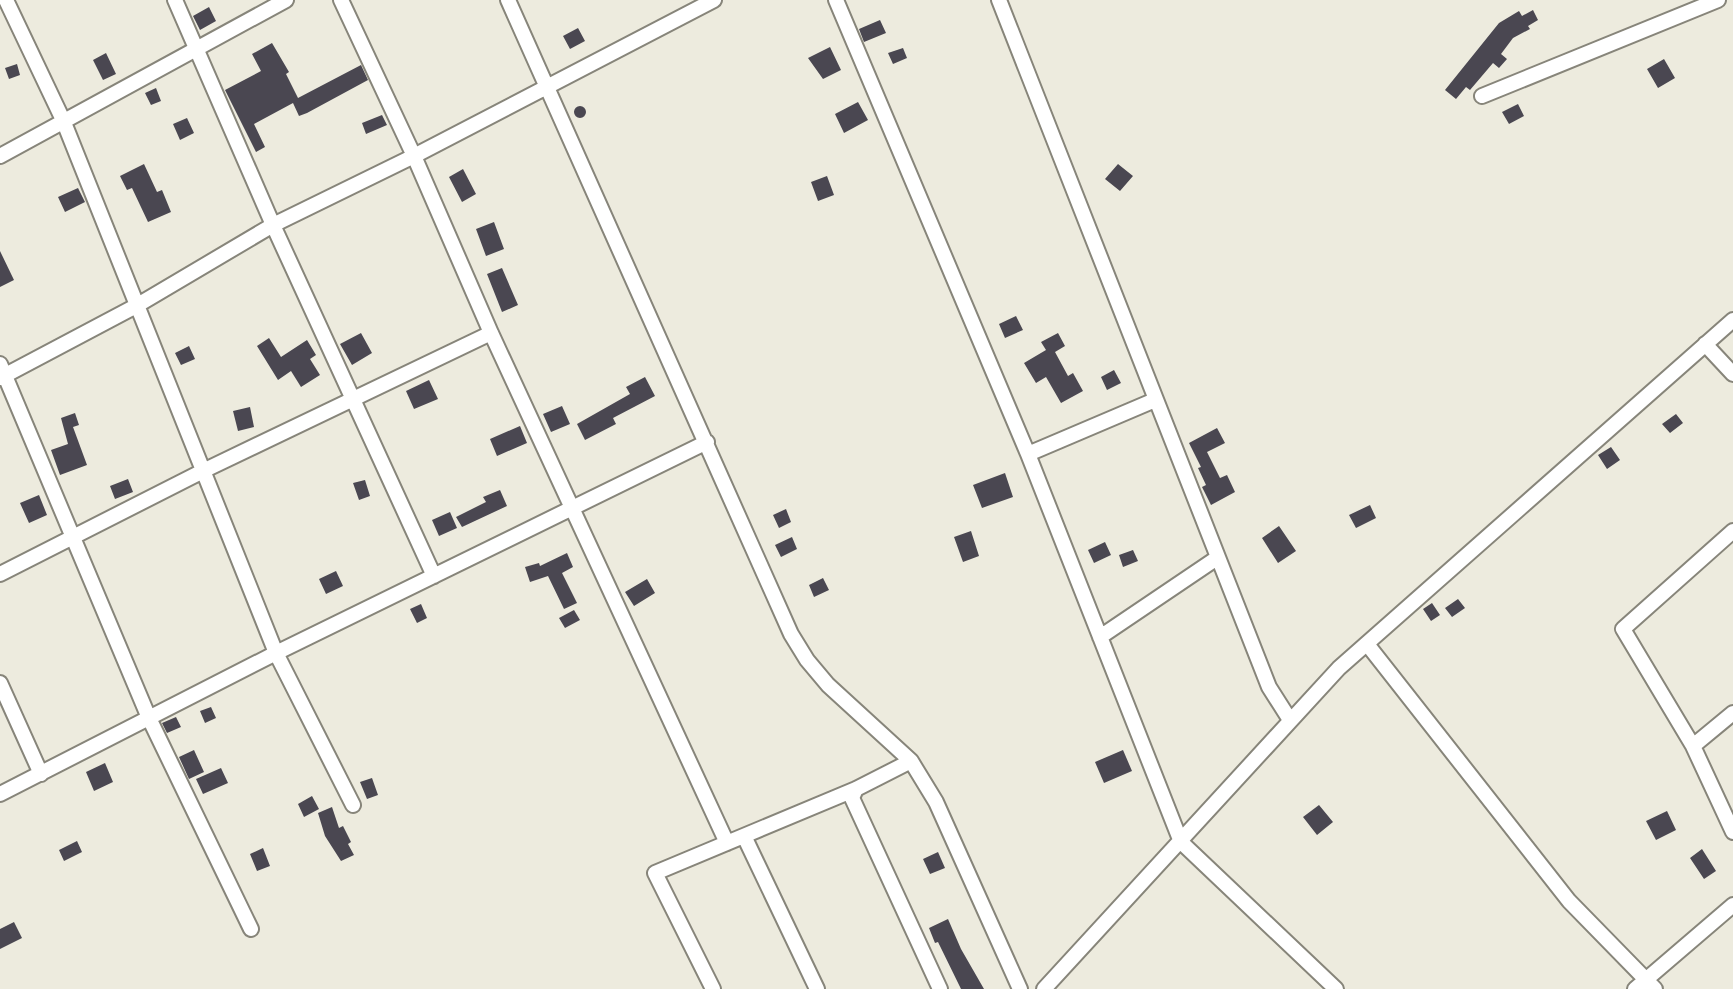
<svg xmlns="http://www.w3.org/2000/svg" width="1733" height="989" viewBox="0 0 1733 989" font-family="'Varela Round',sans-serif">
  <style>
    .building { fill: #4a4751 }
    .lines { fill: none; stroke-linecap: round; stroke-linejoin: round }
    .minor-casing { stroke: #87857a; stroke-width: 18 }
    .minor { stroke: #fff; stroke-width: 14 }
  </style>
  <rect width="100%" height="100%" fill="#edebde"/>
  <path class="building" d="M 209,7 L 216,21 L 200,30 L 193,16 Z
    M 1533,10 L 1538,20 L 1528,26 L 1530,29 L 1513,38 L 1501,54 L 1507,59 L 1499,68 L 1493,63 L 1470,90 L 1466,87 L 1456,99 L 1445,90 L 1499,23 L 1519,11 L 1522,16 Z
    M 880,20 L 886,33 L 864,42 L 859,29 Z
    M 578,28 L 585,41 L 570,49 L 563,36 Z
    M 272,43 L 289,72 L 286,74 L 298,98 L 361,65 L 368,80 L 307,113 L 299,116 L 293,103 L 254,124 L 265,147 L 256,152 L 225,90 L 261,71 L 252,54 Z
    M 830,47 L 841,70 L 823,79 L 808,58 Z
    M 903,48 L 907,58 L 893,64 L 888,53 Z
    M 106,53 L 116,74 L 103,80 L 93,60 Z
    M 1664,59 L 1675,78 L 1658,88 L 1647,69 Z
    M 17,64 L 20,75 L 9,79 L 5,68 Z
    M 156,88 L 161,101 L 151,105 L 145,93 Z
    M 858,102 L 868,120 L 844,133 L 835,114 Z
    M 1518,104 L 1524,116 L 1509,124 L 1502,112 Z
    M574 112a6 6 0 1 1 12 0a6 6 0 1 1-12 0Z
    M 382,115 L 387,125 L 366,134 L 362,123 Z
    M 187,118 L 194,133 L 180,140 L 173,124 Z
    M 144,164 L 157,192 L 162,190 L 171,212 L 148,222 L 132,188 L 127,190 L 120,176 Z
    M 1118,164 L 1133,176 L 1120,191 L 1105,179 Z
    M 463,169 L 476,194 L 462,202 L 449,177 Z
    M 827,176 L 834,195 L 818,201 L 811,182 Z
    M 78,188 L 85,202 L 65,212 L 58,197 Z
    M 494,222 L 504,249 L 486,256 L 476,229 Z
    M 0,251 L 14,280 L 0,287 Z
    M 502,268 L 518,305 L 502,312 L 487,274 Z
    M 1016,316 L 1023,330 L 1005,338 L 999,324 Z
    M 361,333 L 372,353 L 352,365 L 340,344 Z
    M 1058,333 L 1065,346 L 1055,352 L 1068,376 L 1073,373 L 1083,391 L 1061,403 L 1046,377 L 1036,383 L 1024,363 L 1046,350 L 1041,342 Z
    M 269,338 L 281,357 L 307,340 L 316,355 L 310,359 L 320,375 L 301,387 L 291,371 L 278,380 L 257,346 Z
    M 189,346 L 195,359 L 181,365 L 175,353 Z
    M 1114,370 L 1121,383 L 1107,390 L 1101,377 Z
    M 645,377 L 655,396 L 613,418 L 616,424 L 585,440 L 577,424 L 630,394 L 626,387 Z
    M 429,380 L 438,399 L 414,409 L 406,391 Z
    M 562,406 L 570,424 L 551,432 L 543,414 Z
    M 250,407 L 254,427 L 238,431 L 233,411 Z
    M 75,413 L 79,425 L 73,427 L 87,465 L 60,475 L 51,450 L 68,444 L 61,418 Z
    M 1676,414 L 1683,423 L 1670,433 L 1662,424 Z
    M 520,426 L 527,443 L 497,456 L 490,439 Z
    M 1217,428 L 1225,443 L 1207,452 L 1220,478 L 1227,475 L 1235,492 L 1211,505 L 1202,487 L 1206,485 L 1198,468 L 1201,467 L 1189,443 Z
    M 1611,447 L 1620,460 L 1607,469 L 1598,455 Z
    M 1005,473 L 1013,497 L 982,508 L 973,485 Z
    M 128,479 L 133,492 L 115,499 L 110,486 Z
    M 365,480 L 370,496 L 359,500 L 353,483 Z
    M 500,490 L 507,506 L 462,527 L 456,517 L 486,502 L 483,497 Z
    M 39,495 L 47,515 L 29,523 L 20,503 Z
    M 1370,505 L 1376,518 L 1356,528 L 1349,515 Z
    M 786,509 L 791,522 L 779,528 L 773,515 Z
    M 450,512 L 457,528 L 439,536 L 432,520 Z
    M 1279,526 L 1296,551 L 1278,563 L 1262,538 Z
    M 971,531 L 979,556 L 963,562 L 954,537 Z
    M 792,537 L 797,549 L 781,557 L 775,545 Z
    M 1105,542 L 1111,555 L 1094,563 L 1088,550 Z
    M 1133,550 L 1138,561 L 1123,567 L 1119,555 Z
    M 567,553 L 573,567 L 562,573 L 577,603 L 564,609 L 548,576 L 530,582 L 525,567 L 539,563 L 540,566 Z
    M 336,571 L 343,586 L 326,594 L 319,579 Z
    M 823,578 L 829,590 L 814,597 L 809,585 Z
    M 647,579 L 655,593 L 634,606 L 625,592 Z
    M 1458,599 L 1465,608 L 1452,617 L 1445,608 Z
    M 1432,603 L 1440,615 L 1431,621 L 1423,609 Z
    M 421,604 L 427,618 L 417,623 L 410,609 Z
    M 574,610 L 580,620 L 565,628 L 559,618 Z
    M 211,707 L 216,718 L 205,723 L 200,711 Z
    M 176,717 L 181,727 L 167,733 L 162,723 Z
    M 194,750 L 204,772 L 189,779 L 179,757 Z
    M 1123,750 L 1132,771 L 1104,783 L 1095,762 Z
    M 105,763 L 113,782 L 94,791 L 86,772 Z
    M 221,768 L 228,783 L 203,794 L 196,779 Z
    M 372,778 L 378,795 L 367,799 L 360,782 Z
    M 312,796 L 319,809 L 304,817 L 298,804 Z
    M 1319,805 L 1333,822 L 1317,835 L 1303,817 Z
    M 332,807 L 339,828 L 343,826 L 351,842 L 348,844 L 354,855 L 341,861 L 325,836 L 318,813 Z
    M 1667,811 L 1676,830 L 1656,840 L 1646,821 Z
    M 77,841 L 82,852 L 64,861 L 59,850 Z
    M 263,848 L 270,866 L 257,871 L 250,854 Z
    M 1702,849 L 1716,871 L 1704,879 L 1690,858 Z
    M 938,852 L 945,868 L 930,874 L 923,859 Z
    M 948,919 L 961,949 L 984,989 L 961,989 L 938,942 L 935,943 L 929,928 Z
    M 14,922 L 22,938 L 0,949 L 0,929 Z"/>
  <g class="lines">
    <g class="minor-casing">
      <path id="minor" d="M 6,0 L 63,120 L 276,653 L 353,805
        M 175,0 L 273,225 L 434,576
        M 341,0 L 414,156 L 491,333 L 727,843
        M 508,0 L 791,634 L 807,660 L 828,685 L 911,761 L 936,802 L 1020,989
        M 836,0 L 1028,454 L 1181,842 L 1336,989
        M 999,0 L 1269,687 L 1290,720
        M 1482,96 L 1718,0
        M 0,156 L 286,0
        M 1705,344 L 1733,374
        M 0,364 L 149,718 L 251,929
        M 0,378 L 136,306 L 273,225 L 414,156 L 714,0
        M 1028,454 L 1155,400
        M 1733,531 L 1623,629 L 1693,746 L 1733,832
        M 0,574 L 205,470 L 491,333
        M 1100,637 L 1217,558
        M 1367,644 L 1569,901 L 1655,989
        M 0,683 L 41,774
        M 1693,746 L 1733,713
        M 856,789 L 852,798 L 940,989
        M 0,794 L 276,653 L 707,442
        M 744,836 L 817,989
        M 713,989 L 655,873 L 856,789 L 911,761
        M 1044,989 L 1339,668 L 1733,320
        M 1635,989 L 1733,905"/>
    </g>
    <use href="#minor" class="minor"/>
  </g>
</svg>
